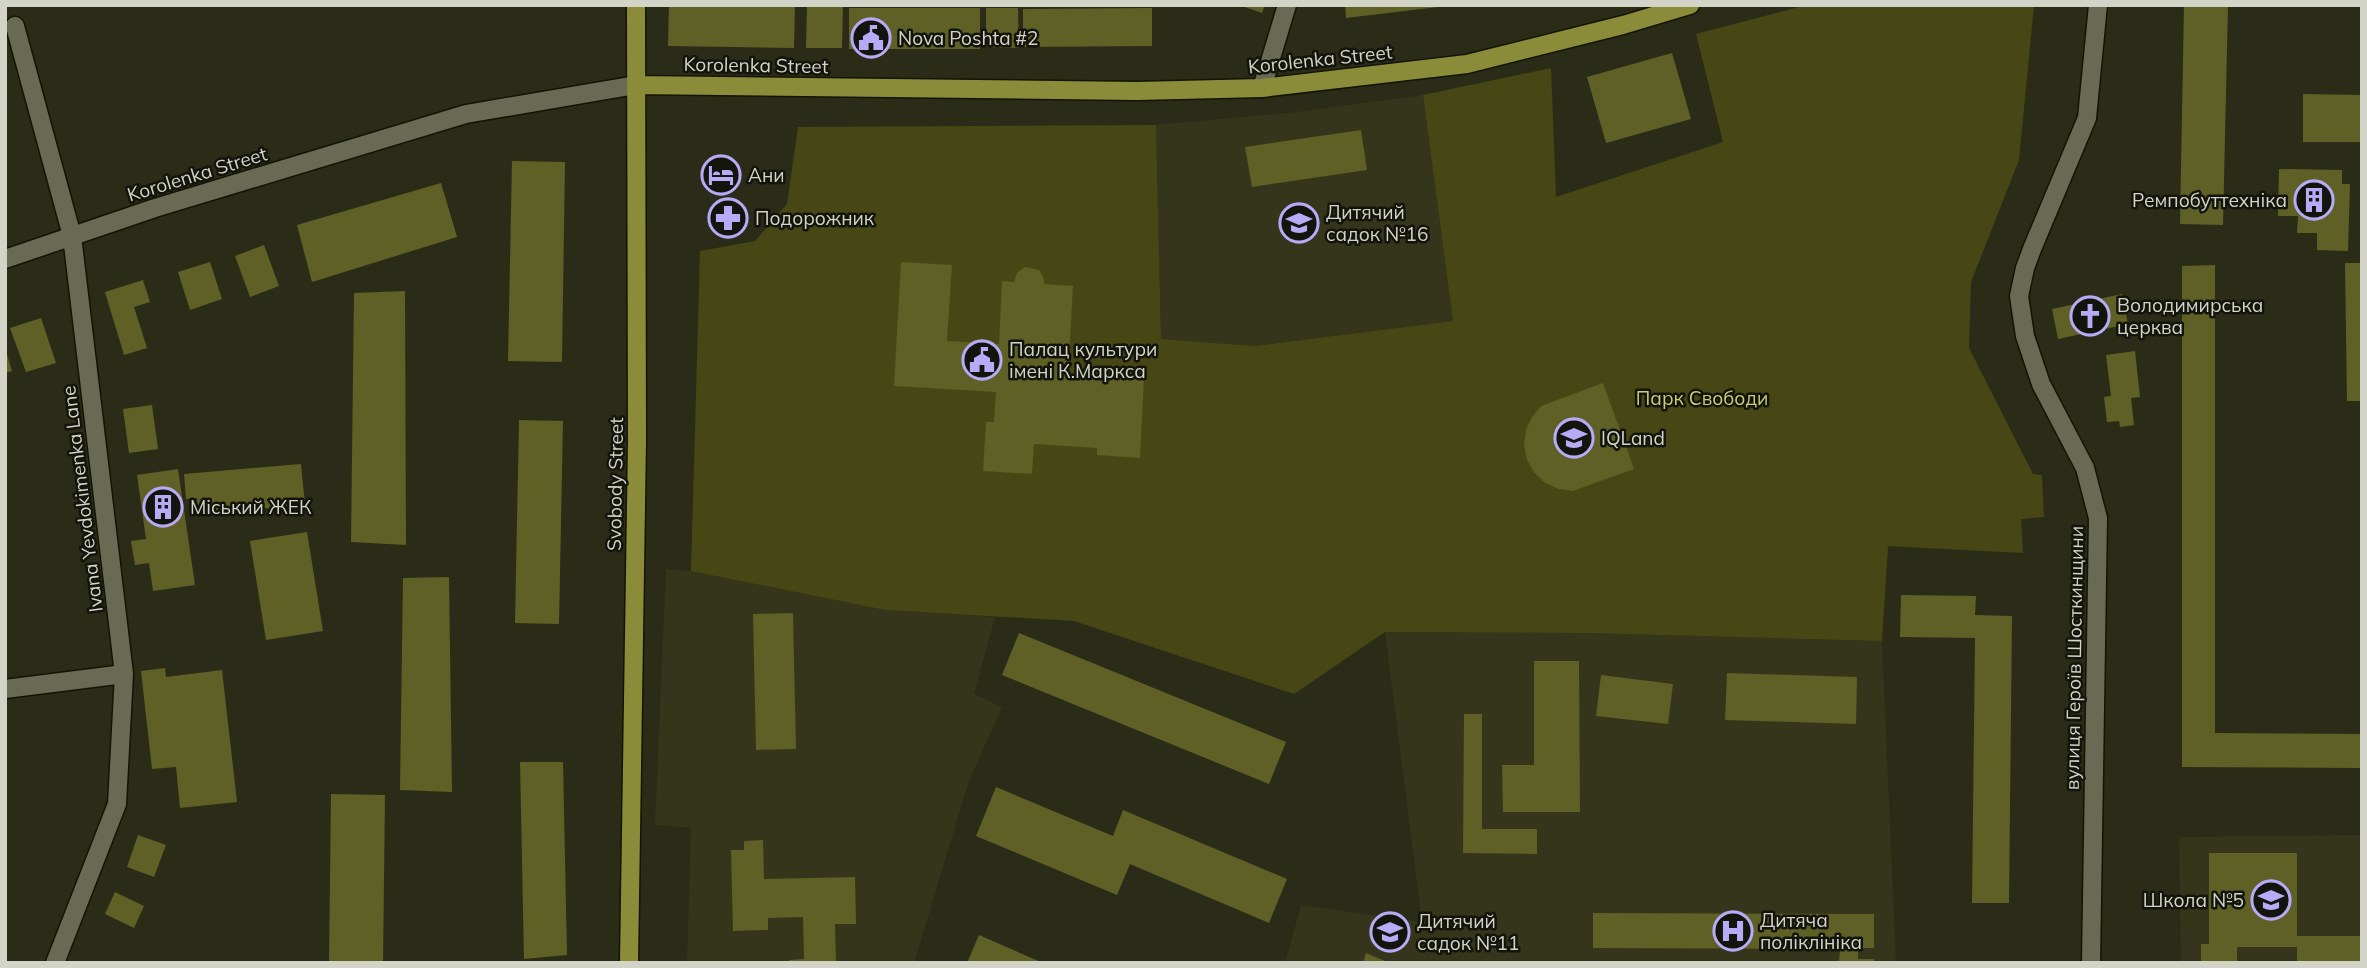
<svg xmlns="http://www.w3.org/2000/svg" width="2367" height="968" viewBox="0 0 2367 968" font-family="Mulish,sans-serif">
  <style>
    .built { fill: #34351a }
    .green { fill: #464714 }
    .building { fill: #5e6026 }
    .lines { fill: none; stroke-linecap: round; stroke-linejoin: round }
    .minor-casing { stroke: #141403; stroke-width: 21 }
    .major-casing { stroke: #141403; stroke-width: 21 }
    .minor { stroke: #696a54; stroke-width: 18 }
    .major { stroke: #8b8c3a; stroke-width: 18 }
    .labels { text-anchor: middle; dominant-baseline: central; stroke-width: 5; stroke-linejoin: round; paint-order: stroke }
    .poi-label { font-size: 19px; fill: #d3d4c8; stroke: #13140b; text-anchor: start }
    .street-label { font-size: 19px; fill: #d3d4c8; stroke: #13140b }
    .park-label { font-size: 19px; fill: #cbce77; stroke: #13140b }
  </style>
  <rect width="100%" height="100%" fill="#2b2c18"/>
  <path class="built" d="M 1423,95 L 1453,321 L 1255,346 L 1161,339 L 1156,125 L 1297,112 Z
    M 666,569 L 691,571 L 885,610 L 995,617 L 974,694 L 1002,707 L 969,781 L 914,963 L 687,963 L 691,828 L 655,825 Z
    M 1385,632 L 1586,633 L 1882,641 L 1896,963 L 1285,963 L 1301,905 L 1422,922 Z
    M 2362,835 L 2362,963 L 2181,963 L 2179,837 Z"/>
  <path class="green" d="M 1807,5 L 2034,5 L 2019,160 L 1971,282 L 1969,348 L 2033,474 L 2042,475 L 2044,517 L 2021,519 L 2023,553 L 1888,546 L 1882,641 L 1586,633 L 1385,632 L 1294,694 L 1074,621 L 885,610 L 691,571 L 700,251 L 755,241 L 787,204 L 798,127 L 1156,125 L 1161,339 L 1255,346 L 1453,321 L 1423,95 L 1551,68 L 1556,197 L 1723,142 L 1696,34 Z"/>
  <path class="building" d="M 669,5 L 795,5 L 794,48 L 668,46 Z
    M 807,5 L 843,5 L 842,48 L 806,48 Z
    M 1239,5 L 1265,5 L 1262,13 Z
    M 1345,5 L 1438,5 L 1438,7 L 1346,18 Z
    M 2184,5 L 2228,5 L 2223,225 L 2180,224 Z
    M 849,8 L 980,8 L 980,49 L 849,49 Z
    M 986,8 L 1018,8 L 1019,48 L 986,47 Z
    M 1152,8 L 1152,46 L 1023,47 L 1023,9 Z
    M 1672,53 L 1691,119 L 1606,143 L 1587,77 Z
    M 2303,94 L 2362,95 L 2362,142 L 2303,142 Z
    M 1361,130 L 1367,170 L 1252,187 L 1245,147 Z
    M 512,161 L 565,162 L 562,362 L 508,361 Z
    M 2279,169 L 2342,170 L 2342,184 L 2350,184 L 2348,251 L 2317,250 L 2317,233 L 2297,233 L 2298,216 L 2278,216 Z
    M 441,183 L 457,237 L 312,282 L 297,225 Z
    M 264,245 L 279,286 L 250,297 L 235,256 Z
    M 210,262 L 222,299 L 190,310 L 178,272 Z
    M 901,262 L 952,265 L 947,341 L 999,344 L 1002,281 L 1014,282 L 1017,273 L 1025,267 L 1039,270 L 1044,279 L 1044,284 L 1073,286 L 1068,375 L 1144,379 L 1140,458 L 1097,455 L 1097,448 L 1034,444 L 1032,474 L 983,471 L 986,422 L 994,422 L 996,392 L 894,386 Z
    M 2345,263 L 2362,263 L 2362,401 L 2347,401 Z
    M 2215,265 L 2215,733 L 2362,734 L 2362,768 L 2182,767 L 2182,266 Z
    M 143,280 L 150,302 L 134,307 L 147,348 L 124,355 L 105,292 Z
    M 405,291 L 406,545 L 351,542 L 354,293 Z
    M 2122,294 L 2128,324 L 2058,339 L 2052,309 Z
    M 41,318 L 56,363 L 26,372 L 10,328 Z
    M 5,348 L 12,371 L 5,373 Z
    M 2135,351 L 2140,397 L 2131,398 L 2134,425 L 2120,427 L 2119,421 L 2107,422 L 2104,397 L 2111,396 L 2106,355 Z
    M 1603,383 L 1634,469 L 1573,491 L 1559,489 L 1545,483 L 1534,472 L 1527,460 L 1524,445 L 1526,430 L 1532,417 L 1541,406 Z
    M 152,405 L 158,449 L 129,453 L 123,409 Z
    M 519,420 L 563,421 L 559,624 L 515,623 Z
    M 301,464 L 305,505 L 198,514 L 197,498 L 186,499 L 184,474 Z
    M 178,469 L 195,585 L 153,591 L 149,563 L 135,565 L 131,541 L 146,539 L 137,475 Z
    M 307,532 L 323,631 L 266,640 L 250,541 Z
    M 449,577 L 452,792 L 400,790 L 403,578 Z
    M 1901,595 L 1976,596 L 1975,615 L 2012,616 L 2009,903 L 1972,903 L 1975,638 L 1900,637 Z
    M 793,613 L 796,749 L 756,750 L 753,614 Z
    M 1019,633 L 1286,742 L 1269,784 L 1002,675 Z
    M 1534,661 L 1579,661 L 1580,812 L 1503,812 L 1502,765 L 1534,765 Z
    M 165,668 L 166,677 L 222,670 L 237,802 L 180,808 L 176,767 L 152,769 L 141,671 Z
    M 1727,673 L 1857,677 L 1856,724 L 1725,720 Z
    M 1601,675 L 1673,684 L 1668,724 L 1596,716 Z
    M 1464,714 L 1482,714 L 1482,829 L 1537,829 L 1537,854 L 1463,853 Z
    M 520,762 L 563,762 L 567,955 L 524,959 Z
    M 996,787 L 1113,836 L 1123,810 L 1287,879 L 1269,923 L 1130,864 L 1117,895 L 976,836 Z
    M 331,794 L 385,795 L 383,963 L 329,963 Z
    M 138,835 L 166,845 L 154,877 L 127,867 Z
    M 763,840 L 764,879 L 855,877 L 856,924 L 835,924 L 836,963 L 789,963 L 789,960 L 804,959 L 803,917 L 768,918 L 768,930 L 733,931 L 731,850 L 744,850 L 744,841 Z
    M 2209,853 L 2297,853 L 2297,936 L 2362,936 L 2362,963 L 2297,963 L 2297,947 L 2237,947 L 2237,963 L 2201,963 L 2201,944 L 2209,944 Z
    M 115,892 L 144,906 L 134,928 L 105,914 Z
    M 1593,913 L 1874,914 L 1874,948 L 1858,948 L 1858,959 L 1874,959 L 1874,963 L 1839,963 L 1840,949 L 1593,948 Z
    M 979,935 L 1043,963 L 967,963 Z
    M 1366,953 L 1390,963 L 1363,963 Z"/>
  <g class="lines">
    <g class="minor-casing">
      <path id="minor" d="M 15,26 L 72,236 L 124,674 L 117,804 L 55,963
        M 1262,88 L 1287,5
        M 5,259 L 155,208 L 466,114 L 636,85
        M 5,689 L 124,674
        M 2091,963 L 2098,518 L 2085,468 L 2041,384 L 2025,336 L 2019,296 L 2025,268 L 2032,249 L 2087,118 L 2098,5"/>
    </g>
    <g class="major-casing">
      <path id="major" d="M 636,85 L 1137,91 L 1262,88 L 1467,64 L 1623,25 L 1690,5
        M 629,963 L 637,441 L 636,5"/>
    </g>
    <use href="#minor" class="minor"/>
    <use href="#major" class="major"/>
  </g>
  <defs>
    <g id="civic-ring" transform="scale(2.0125)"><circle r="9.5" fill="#13140b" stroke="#b7abf8" stroke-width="1.5"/><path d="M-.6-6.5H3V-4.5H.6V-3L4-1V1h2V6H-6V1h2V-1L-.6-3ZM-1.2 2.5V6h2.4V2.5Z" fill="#b7abf8"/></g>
    <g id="hotel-ring" transform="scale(2.0125)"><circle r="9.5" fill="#13140b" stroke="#b7abf8" stroke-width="1.5"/><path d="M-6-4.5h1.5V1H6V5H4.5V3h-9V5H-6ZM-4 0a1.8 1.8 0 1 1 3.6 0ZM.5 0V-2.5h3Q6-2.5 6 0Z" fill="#b7abf8"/></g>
    <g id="building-ring" transform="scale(2.0125)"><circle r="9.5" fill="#13140b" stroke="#b7abf8" stroke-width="1.5"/><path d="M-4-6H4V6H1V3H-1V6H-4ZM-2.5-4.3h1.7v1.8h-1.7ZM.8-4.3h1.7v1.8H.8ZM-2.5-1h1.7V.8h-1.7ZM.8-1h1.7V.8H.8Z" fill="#b7abf8"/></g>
    <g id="pharmacy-ring" transform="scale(2.0125)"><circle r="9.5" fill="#13140b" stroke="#b7abf8" stroke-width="1.5"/><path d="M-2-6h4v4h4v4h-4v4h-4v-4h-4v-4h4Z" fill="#b7abf8"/></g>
    <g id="school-ring" transform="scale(2.0125)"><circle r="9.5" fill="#13140b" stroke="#b7abf8" stroke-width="1.5"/><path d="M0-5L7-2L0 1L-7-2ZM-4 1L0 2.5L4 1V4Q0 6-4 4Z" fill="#b7abf8"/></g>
    <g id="church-ring" transform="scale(2.0125)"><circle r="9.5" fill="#13140b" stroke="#b7abf8" stroke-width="1.5"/><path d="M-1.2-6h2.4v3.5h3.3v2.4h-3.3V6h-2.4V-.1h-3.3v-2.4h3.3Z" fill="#b7abf8"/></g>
    <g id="hospital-ring" transform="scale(2.0125)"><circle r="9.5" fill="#13140b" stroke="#b7abf8" stroke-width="1.5"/><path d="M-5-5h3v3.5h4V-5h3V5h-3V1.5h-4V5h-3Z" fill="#b7abf8"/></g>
  </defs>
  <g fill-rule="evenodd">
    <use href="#civic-ring" x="871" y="38"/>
    <use href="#hotel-ring" x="721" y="175"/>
    <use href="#building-ring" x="2314" y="200"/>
    <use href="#pharmacy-ring" x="728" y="218"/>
    <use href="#school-ring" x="1299" y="223"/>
    <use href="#church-ring" x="2090" y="316"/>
    <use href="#civic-ring" x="982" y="360"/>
    <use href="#school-ring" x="1574" y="438"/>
    <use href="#building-ring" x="163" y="507"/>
    <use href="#school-ring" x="2271" y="900"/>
    <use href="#hospital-ring" x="1733" y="931"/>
    <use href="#school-ring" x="1390" y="932"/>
  </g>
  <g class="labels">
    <g class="poi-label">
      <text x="898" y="38">Nova Poshta #2</text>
      <text x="748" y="175">Ани</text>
      <text x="2287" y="200" text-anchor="end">Ремпобуттехніка</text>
      <text x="1326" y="212">Дитячий<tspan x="1326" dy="22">садок №16</tspan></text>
      <text x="755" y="218">Подорожник</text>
      <text x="2117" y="305">Володимирська<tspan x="2117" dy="22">церква</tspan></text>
      <text x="1009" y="349">Палац культури<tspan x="1009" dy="22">імені К.Маркса</tspan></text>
      <text x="1601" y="438">IQLand</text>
      <text x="190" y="507">Міський ЖЕК</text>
      <text x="2244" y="900" text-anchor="end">Школа №5</text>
      <text x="1760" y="920">Дитяча<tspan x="1760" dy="22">поліклініка</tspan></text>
      <text x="1417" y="921">Дитячий<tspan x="1417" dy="22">садок №11</tspan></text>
    </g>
    <g class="street-label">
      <text transform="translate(1320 59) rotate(-6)">Korolenka Street</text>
      <text transform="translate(756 65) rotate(1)">Korolenka Street</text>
      <text transform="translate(197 174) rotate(-17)">Korolenka Street</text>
      <text transform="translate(615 484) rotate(-89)">Svobody Street</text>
      <text transform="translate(82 499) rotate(-97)">Ivana Yevdokimenka Lane</text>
      <text transform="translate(2074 658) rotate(-89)">вулиця Героїв Шосткинщини</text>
    </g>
    <g class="park-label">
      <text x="1702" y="398">Парк Свободи</text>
    </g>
  </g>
  <rect width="2367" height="968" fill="none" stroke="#d3d4c8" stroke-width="14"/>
</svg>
